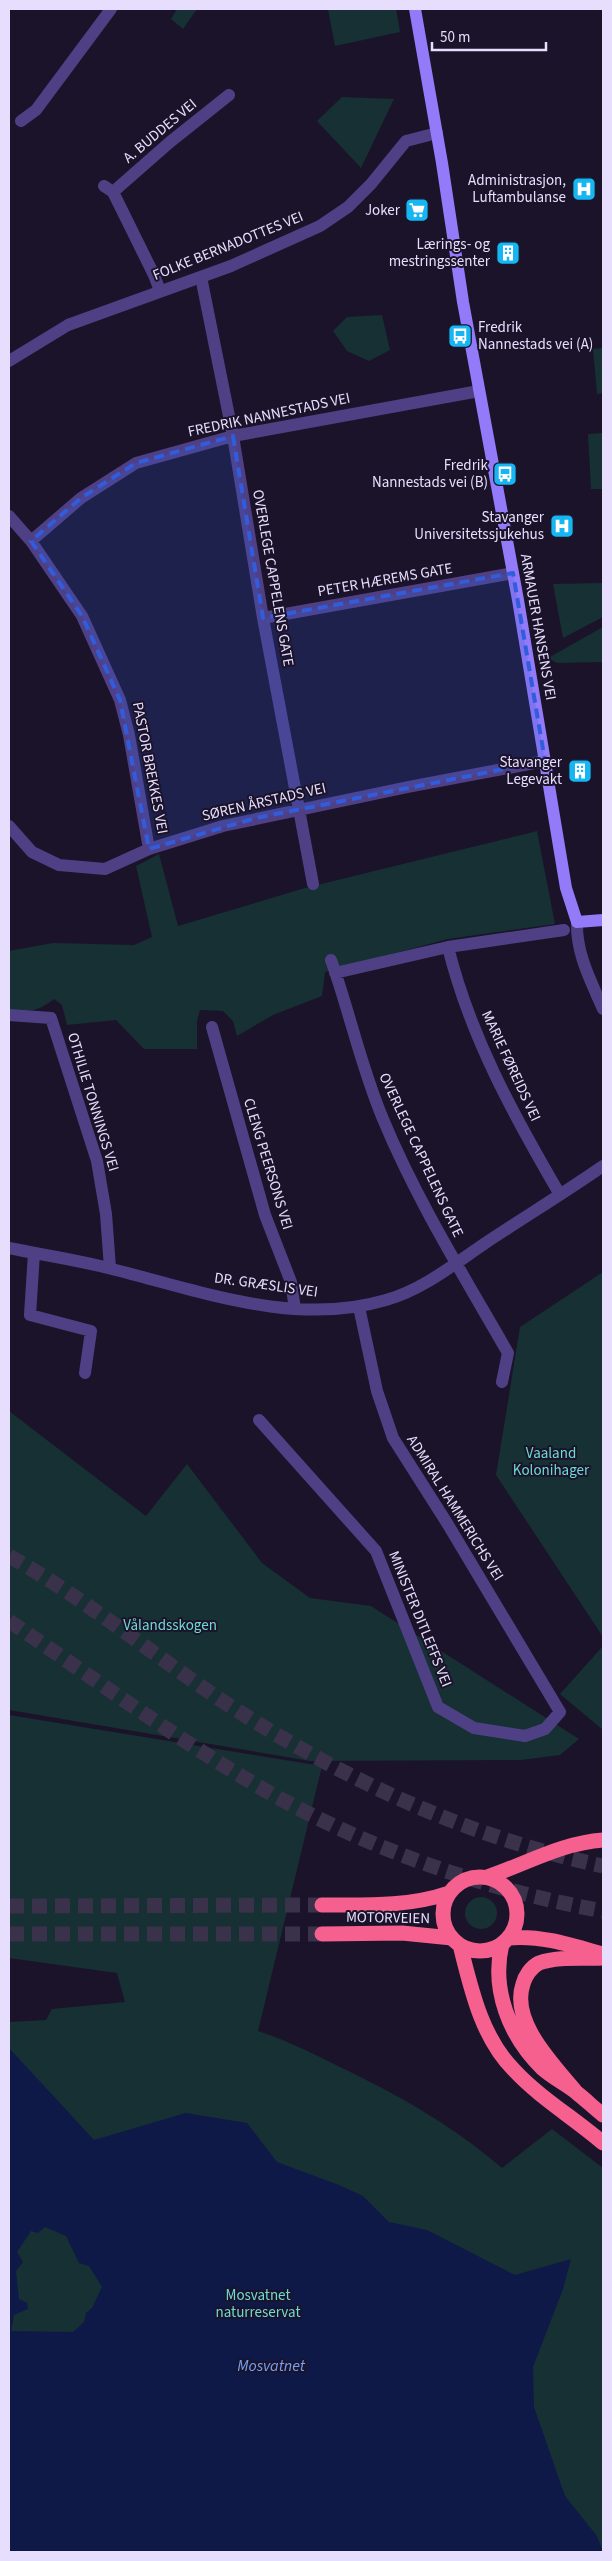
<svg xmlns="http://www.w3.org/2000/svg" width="612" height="2561" viewBox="0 0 612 2561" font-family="'Source Sans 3',sans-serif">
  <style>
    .green { fill: #163034 }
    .water { fill: #0e1948; fill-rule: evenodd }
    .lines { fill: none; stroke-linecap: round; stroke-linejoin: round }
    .highway-tunnel { stroke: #3a314a; stroke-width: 15; stroke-dasharray: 15 8; stroke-linecap: butt }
    .street { stroke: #4f4086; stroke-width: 12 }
    .secondary { stroke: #937af8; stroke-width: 12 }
    .highway { stroke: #f6608e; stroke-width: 15 }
    .marked { fill: #315cdc; fill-opacity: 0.2; stroke: #315cdc; stroke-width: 4; stroke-dasharray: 10 6; stroke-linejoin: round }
    .labels { text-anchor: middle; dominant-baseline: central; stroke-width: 4; stroke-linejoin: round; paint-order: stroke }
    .street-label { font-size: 15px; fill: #e7defd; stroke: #1b132a }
    .poi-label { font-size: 15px; fill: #e7defd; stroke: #1b132a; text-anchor: end }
    .park-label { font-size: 15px; fill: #6cdbd2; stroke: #1b132a }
    .water-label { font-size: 16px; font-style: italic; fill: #72a2f7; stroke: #1b132a }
  </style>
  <rect width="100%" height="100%" fill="#1b132a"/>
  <path class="green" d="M 177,9 L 197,9 L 183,29 L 171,19 Z
    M 328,9 L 396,9 L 400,32 L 335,46 Z
    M 342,97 L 394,99 L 361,168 L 317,121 Z
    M 382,315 L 390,350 L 369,361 L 347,351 L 333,331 L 347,317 Z
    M 603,348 L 603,393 L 597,394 L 593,349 Z
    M 603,433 L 603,489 L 591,489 L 588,434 Z
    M 603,583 L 603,617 L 563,638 L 553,584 Z
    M 603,627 L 603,662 L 557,663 L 548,658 Z
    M 537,831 L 555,924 L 448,939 L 325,972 L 322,996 L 273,1015 L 237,1036 L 233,1021 L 223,1011 L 200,1010 L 197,1021 L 197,1049 L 144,1049 L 116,1020 L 67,1025 L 62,1005 L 54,999 C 37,1012 30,1012 9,1010 L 9,951 L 53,943 L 134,945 L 152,937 L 136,866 L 159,854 L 178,926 L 305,888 Z
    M 603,1272 L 603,1637 L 496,1475 L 520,1327 Z
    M 9,1411 L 146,1516 L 187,1464 L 262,1563 L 310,1598 L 371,1606 L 579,1739 L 560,1755 L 521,1760 L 310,1761 L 9,1710 Z
    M 603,1646 L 603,1730 L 560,1694 Z
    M 9,1715 L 322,1766 L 258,2031 C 286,2040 312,2053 338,2066 C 397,2094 452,2125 502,2168 L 552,2129 L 603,2168 L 603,2552 L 9,2552 L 9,2022 L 46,2020 L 52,2009 L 125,2002 L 117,1973 L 9,1958 Z
    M465 1913a16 16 0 1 1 32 0a16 16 0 1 1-32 0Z"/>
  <path class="water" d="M 9,2048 L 94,2140 L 186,2113 L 247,2123 L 277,2162 L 339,2185 L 363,2196 L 389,2222 L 427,2230 L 515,2275 L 571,2259 L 563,2289 L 533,2367 L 534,2407 L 565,2496 L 597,2536 L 603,2552 L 9,2552 ZM 45,2227 L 66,2236 L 79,2263 L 89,2266 L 102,2287 L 92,2308 L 86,2313 L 84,2322 L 73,2332 L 11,2331 L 14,2315 L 28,2309 L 27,2303 L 19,2299 L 16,2271 L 23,2262 L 17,2252 L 31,2231 L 38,2233 Z"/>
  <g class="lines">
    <path class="highway-tunnel" d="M 9,1556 C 83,1597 153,1655 224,1702 C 343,1779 464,1836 603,1866
      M 9,1621 C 95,1679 180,1742 270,1793 C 373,1851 487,1890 603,1911
      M 9,1906 L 322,1905
      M 9,1934 L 322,1934"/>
    <path class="street" d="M 21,121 L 36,110 L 111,9
      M 104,186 L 113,192 L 154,275 L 160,291
      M 113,192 L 170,142 L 229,95
      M 201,277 L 233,436 L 263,618 L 313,884
      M 9,361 L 68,325 L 231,266 L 320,226 L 348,207 L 371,184 L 406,141 L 437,133
      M 9,516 L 31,541 L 82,616 L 120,700 L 129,735 L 149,849
      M 31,541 L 81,498 L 136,463 L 233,436 L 479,391
      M 263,618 L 513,573
      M 9,826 L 32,852 L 59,865 L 105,869 L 149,849 L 223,826 L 408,787 L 545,761
      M 577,922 C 576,954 591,981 603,1009
      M 448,947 C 470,1036 513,1114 559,1193
      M 331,960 C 350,1013 361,1067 383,1119 C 417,1201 464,1276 508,1353 L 502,1382
      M 335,973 L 448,947 L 564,930
      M 9,1015 L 51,1018 L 97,1161 L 106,1214 L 110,1268
      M 212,1027 L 265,1215 L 291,1282 L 295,1309
      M 9,1248 C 43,1255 78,1260 112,1269 C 200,1291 295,1327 386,1300 C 422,1290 453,1265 484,1244 C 523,1218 564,1193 603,1166
      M 34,1253 L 30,1315 L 91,1331 L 85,1373
      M 259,1420 L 376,1551 L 438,1707 L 474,1728 L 525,1736 L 545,1729 L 560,1712 L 447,1523 L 393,1438 L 377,1391 L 359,1307"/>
    <path class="secondary" d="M 415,9 L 442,163 L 463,302 L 518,600 L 566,888 L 577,922 L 603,920"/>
    <path class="highway" d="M443 1914a37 37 0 1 1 74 0a37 37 0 1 1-74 0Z
      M 487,1877 C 526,1864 561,1843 603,1840
      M 322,1905 C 365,1905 408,1907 449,1893
      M 322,1934 L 402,1933 L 452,1938
      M 508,1938 C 541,1935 571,1945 602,1954
      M 502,1944 C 491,1989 509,2036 543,2069 C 553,2078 566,2084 577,2093 C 586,2100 594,2108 603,2115
      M 460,1945 C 471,1988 481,2037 514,2070 C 540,2098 574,2118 603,2143
      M 576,2092 C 554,2065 510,2022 523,1984 C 525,1976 531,1967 539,1963 C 558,1956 583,1959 603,1958"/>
  </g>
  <path class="marked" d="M 233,436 L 263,618 L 513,573 L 545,761 L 256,818 L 149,849 L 120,700 L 82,616 L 31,541 L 81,498 L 136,463 Z"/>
  <defs>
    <g id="hospital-square" transform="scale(1.25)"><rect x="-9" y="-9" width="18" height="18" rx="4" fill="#15b6f2" stroke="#1b132a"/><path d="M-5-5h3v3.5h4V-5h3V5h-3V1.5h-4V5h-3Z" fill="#fff"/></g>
    <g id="supermarket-square" transform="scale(1.25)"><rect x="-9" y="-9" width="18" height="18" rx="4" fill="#15b6f2" stroke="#1b132a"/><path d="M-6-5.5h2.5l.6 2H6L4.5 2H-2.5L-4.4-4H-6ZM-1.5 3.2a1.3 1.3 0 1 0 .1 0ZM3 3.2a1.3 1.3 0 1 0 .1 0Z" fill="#fff"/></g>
    <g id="building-square" transform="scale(1.25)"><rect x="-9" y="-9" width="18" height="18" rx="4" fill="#15b6f2" stroke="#1b132a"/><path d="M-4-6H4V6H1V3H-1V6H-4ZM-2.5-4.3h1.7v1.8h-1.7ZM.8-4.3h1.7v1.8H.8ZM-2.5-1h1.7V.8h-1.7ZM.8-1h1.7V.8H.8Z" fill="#fff"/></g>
    <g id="bus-square" transform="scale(1.25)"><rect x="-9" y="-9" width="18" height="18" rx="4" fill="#15b6f2" stroke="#1b132a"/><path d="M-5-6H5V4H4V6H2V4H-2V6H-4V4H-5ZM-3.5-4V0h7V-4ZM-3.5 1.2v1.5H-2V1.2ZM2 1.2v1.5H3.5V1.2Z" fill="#fff"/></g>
  </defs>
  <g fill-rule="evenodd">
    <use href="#hospital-square" x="584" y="189"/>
    <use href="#supermarket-square" x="417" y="210"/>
    <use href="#building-square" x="508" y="253"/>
    <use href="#bus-square" x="460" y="336"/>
    <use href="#bus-square" x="505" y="474"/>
    <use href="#hospital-square" x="562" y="526"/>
    <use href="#building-square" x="580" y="771"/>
  </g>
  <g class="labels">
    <g class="street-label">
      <text transform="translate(160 131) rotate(-40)">A. BUDDES VEI</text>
      <text transform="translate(228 246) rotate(-22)">FOLKE BERNADOTTES VEI</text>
      <text transform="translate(269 415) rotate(-12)">FREDRIK NANNESTADS VEI</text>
      <text transform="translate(273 578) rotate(80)">OVERLEGE CAPPELENS GATE</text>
      <text transform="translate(385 580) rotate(-10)">PETER HÆREMS GATE</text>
      <text transform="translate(538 627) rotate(80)">ARMAUER HANSENS VEI</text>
      <text transform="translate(150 768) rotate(79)">PASTOR BREKKES VEI</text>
      <text transform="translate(264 802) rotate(-13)">SØREN ÅRSTADS VEI</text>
      <text transform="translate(511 1066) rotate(65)">MARIE FØREIDS VEI</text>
      <text transform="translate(93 1102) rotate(73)">OTHILIE TONNINGS VEI</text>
      <text transform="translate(421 1155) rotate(65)">OVERLEGE CAPPELENS GATE</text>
      <text transform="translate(268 1164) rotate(73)">CLENG PEERSONS VEI</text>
      <text transform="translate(266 1285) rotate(8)">DR. GRÆSLIS VEI</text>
      <text transform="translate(455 1508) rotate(58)">ADMIRAL HAMMERICHS VEI</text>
      <text transform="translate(420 1619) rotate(68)">MINISTER DITLEFFS VEI</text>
      <text transform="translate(388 1918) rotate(1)">MOTORVEIEN</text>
    </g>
    <g class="poi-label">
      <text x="566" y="180">Administrasjon,<tspan x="566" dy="17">Luftambulanse</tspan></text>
      <text x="400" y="210">Joker</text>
      <text x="490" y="244">Lærings- og<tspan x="490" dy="17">mestringssenter</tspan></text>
      <text x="478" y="327" text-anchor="start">Fredrik<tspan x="478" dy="17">Nannestads vei (A)</tspan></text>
      <text x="488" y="465">Fredrik<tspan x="488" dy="17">Nannestads vei (B)</tspan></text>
      <text x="544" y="517">Stavanger<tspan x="544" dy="17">Universitetssjukehus</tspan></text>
      <text x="562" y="762">Stavanger<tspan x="562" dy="17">Legevakt</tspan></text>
    </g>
    <g class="park-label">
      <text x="551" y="1453">Vaaland<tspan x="551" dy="17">Kolonihager</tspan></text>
      <text x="170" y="1625">Vålandsskogen</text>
      <text x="258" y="2295">Mosvatnet<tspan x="258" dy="17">naturreservat</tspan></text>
    </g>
    <g class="water-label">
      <text x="271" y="2366">Mosvatnet</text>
    </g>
  </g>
  <rect width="612" height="2561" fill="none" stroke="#e7defd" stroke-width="20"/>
  <path d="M432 42v8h114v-8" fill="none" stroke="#e7defd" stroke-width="2.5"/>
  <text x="440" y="42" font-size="15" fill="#e7defd" stroke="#1b132a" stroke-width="4" paint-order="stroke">50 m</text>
</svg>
